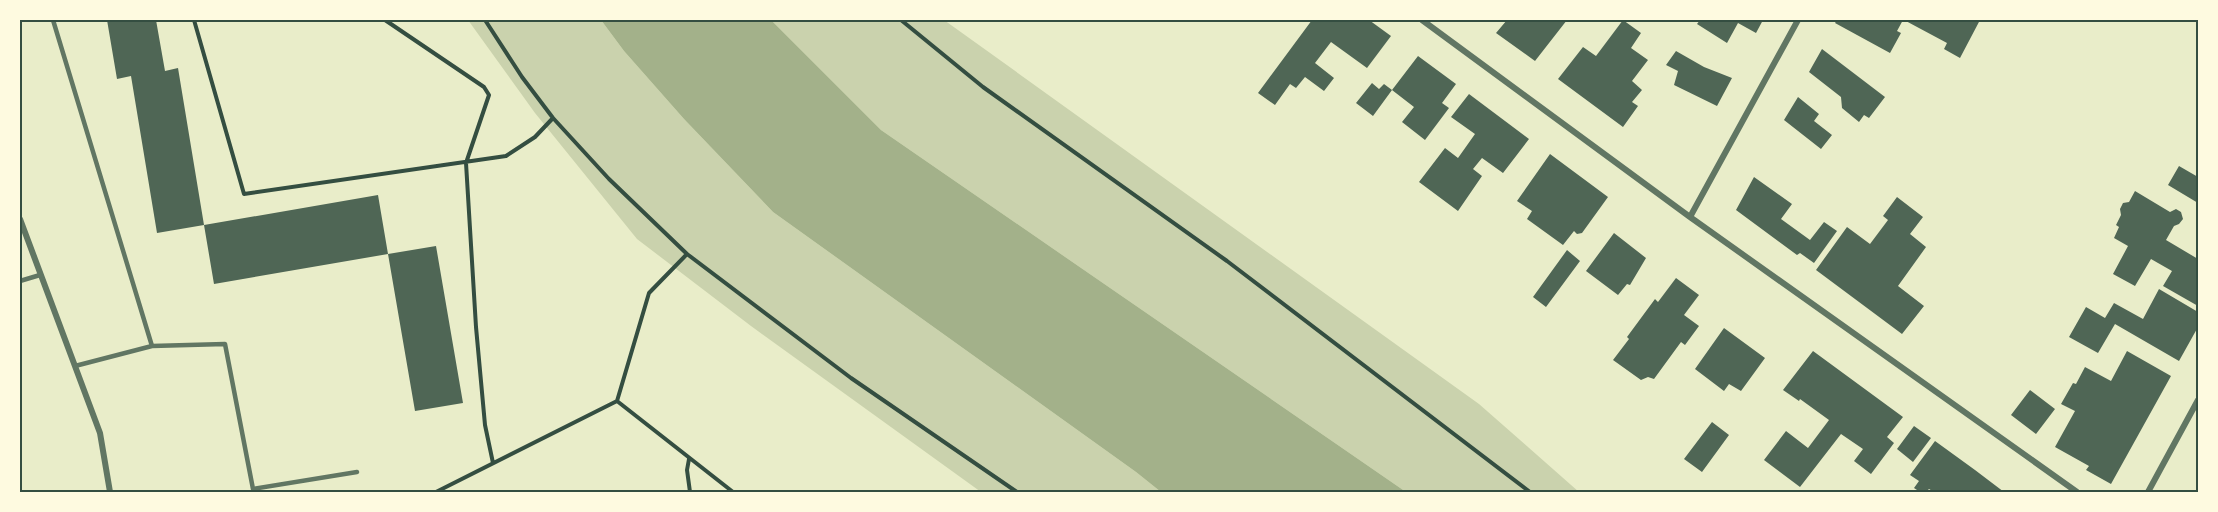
<svg xmlns="http://www.w3.org/2000/svg" width="2218" height="512" viewBox="0 0 2218 512" font-family="Inter,sans-serif">
  <style>
    .green { fill: #cad2ad }
    .water { fill: #a3b18a }
    .building { fill: #4f6655 }
    .lines { fill: none; stroke-linecap: round; stroke-linejoin: round }
    .path { stroke: #344e41; stroke-width: 4 }
    .service { stroke: #617663; stroke-width: 4.5 }
    .minor { stroke: #617663; stroke-width: 6 }
    .neatline { fill: none; stroke: #344e41; stroke-width: 2 }
  </style>
  <rect width="100%" height="100%" fill="#e9edc9"/>
  <path class="green" d="M 468,20 L 601,20 L 624,51 L 684,119 L 773,212 L 1136,472 L 1161,492 L 981,492 L 751,326 L 637,239 L 535,113 Z
    M 771,20 L 944,20 L 1479,404 L 1579,492 L 1406,492 L 881,130 Z"/>
  <path class="water" d="M 601,20 L 771,20 L 881,130 L 1406,492 L 1161,492 L 1136,472 L 773,212 L 684,119 L 624,51 Z"/>
  <path class="building" d="M 107,20 L 156,20 L 165,71 L 178,68 L 204,225 L 157,233 L 131,76 L 117,79 Z
    M 1312,20 L 1369,20 L 1391,36 L 1367,68 L 1331,42 L 1315,63 L 1334,78 L 1324,91 L 1305,77 L 1296,88 L 1290,84 L 1275,105 L 1258,93 Z
    M 1507,20 L 1567,20 L 1535,61 L 1496,33 Z
    M 1623,20 L 1641,33 L 1631,48 L 1648,60 L 1632,81 L 1642,90 L 1632,102 L 1638,106 L 1623,127 L 1558,79 L 1583,47 L 1596,56 Z
    M 1700,20 L 1763,20 L 1756,33 L 1738,23 L 1727,43 L 1697,24 Z
    M 1837,20 L 1903,20 L 1897,31 L 1901,33 L 1890,53 L 1835,23 Z
    M 1904,20 L 1980,20 L 1960,58 L 1944,49 L 1947,43 Z
    M 1822,49 L 1885,97 L 1869,118 L 1864,115 L 1859,122 L 1842,108 L 1841,97 L 1809,72 Z
    M 1676,51 L 1704,67 L 1732,78 L 1717,106 L 1674,85 L 1678,71 L 1666,65 Z
    M 1418,56 L 1456,84 L 1442,103 L 1449,108 L 1425,140 L 1402,122 L 1414,107 L 1392,90 Z
    M 1372,83 L 1379,89 L 1384,84 L 1392,90 L 1373,116 L 1356,103 Z
    M 1469,94 L 1529,139 L 1503,173 L 1482,158 L 1473,169 L 1482,176 L 1458,211 L 1419,182 L 1445,148 L 1458,158 L 1475,134 L 1451,117 Z
    M 1798,97 L 1819,114 L 1814,121 L 1832,135 L 1821,149 L 1784,120 Z
    M 1550,154 L 1608,197 L 1582,233 L 1577,234 L 1574,231 L 1563,245 L 1527,219 L 1532,211 L 1517,201 Z
    M 2179,166 L 2198,177 L 2198,203 L 2168,185 Z
    M 1754,177 L 1792,204 L 1781,219 L 1810,240 L 1824,222 L 1837,231 L 1814,263 L 1800,253 L 1797,255 L 1736,210 Z
    M 2135,191 L 2170,212 L 2176,209 L 2181,212 L 2183,219 L 2179,224 L 2174,226 L 2166,240 L 2198,259 L 2198,306 L 2163,286 L 2172,271 L 2151,259 L 2135,286 L 2113,274 L 2128,246 L 2114,238 L 2119,227 L 2116,225 L 2121,215 L 2120,209 L 2123,203 L 2129,202 Z
    M 378,195 L 388,254 L 214,284 L 204,225 Z
    M 1897,197 L 1923,217 L 1910,234 L 1926,247 L 1898,286 L 1924,306 L 1902,334 L 1816,270 L 1847,227 L 1870,244 L 1888,220 L 1883,216 Z
    M 1614,233 L 1646,258 L 1630,285 L 1627,284 L 1618,295 L 1586,271 Z
    M 436,246 L 463,403 L 415,411 L 388,254 Z
    M 1567,250 L 1580,261 L 1546,307 L 1533,297 Z
    M 1676,278 L 1699,295 L 1684,315 L 1699,326 L 1685,345 L 1681,342 L 1654,379 L 1648,377 L 1641,380 L 1613,360 L 1629,339 L 1627,337 L 1655,299 L 1658,302 Z
    M 2159,289 L 2198,312 L 2198,327 L 2179,361 L 2115,324 L 2098,353 L 2069,337 L 2086,307 L 2105,318 L 2114,303 L 2143,319 Z
    M 1724,328 L 1765,358 L 1741,391 L 1729,384 L 1724,391 L 1695,369 Z
    M 1813,351 L 1903,417 L 1887,437 L 1894,443 L 1871,474 L 1854,461 L 1863,449 L 1841,434 L 1800,487 L 1764,460 L 1786,431 L 1808,448 L 1829,420 L 1800,399 L 1799,401 L 1783,390 Z
    M 2127,351 L 2171,376 L 2111,484 L 2086,470 L 2089,466 L 2055,447 L 2075,411 L 2061,404 L 2073,383 L 2076,384 L 2085,367 L 2111,381 Z
    M 2030,390 L 2055,409 L 2036,434 L 2011,415 Z
    M 1712,422 L 1729,435 L 1702,472 L 1684,459 Z
    M 1914,426 L 1931,438 L 1913,462 L 1897,449 Z
    M 1935,441 L 1975,470 L 2004,492 L 1934,492 L 1929,489 L 1926,492 L 1920,492 L 1914,488 L 1919,481 L 1910,475 Z"/>
  <g class="lines">
    <path class="path" d="M 194,20 L 244,194 L 506,156 L 535,137 L 553,118
      M 385,20 L 484,87 L 489,95 L 466,163 L 476,327 L 485,425 L 493,463
      M 485,20 L 522,77 L 553,118 L 609,179 L 687,254 L 851,378 L 1017,492
      M 901,20 L 983,87 L 1227,261 L 1530,492
      M 687,254 L 649,293 L 617,401 L 733,492
      M 689,459 L 687,470 L 690,492
      M 436,492 L 617,401"/>
    <path class="service" d="M 53,20 L 152,346
      M 20,281 L 40,275
      M 75,366 L 152,346 L 225,344 L 253,489 L 357,472"/>
    <path class="minor" d="M 1422,20 L 1690,217 L 2077,492
      M 1690,217 L 1798,20
      M 20,219 L 100,433 L 110,492
      M 2148,492 L 2198,400"/>
  </g>
  <rect width="2218" height="512" fill="none" stroke="#fefae0" stroke-width="42"/>
  <rect x="21" y="21" width="2176" height="470" class="neatline"/>
</svg>
